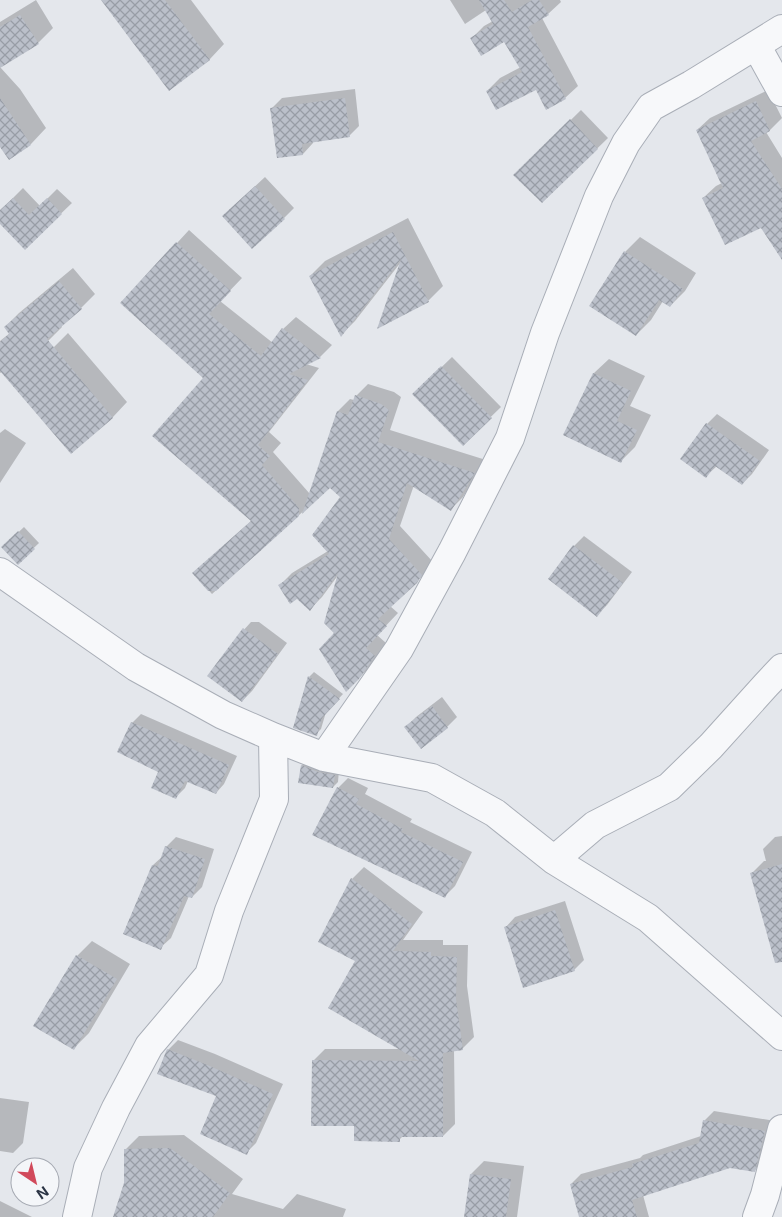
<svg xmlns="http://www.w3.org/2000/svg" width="782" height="1217" viewBox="0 0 782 1217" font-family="Inter,sans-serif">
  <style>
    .shadow { fill: #0003 }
    .building { fill: url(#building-cross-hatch) }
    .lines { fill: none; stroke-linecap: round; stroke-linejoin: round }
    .minor-casing { stroke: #a9aeb7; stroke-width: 30 }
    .minor { stroke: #f7f8fa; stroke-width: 28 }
  </style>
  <defs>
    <pattern id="building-cross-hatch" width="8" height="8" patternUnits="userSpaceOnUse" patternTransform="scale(1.25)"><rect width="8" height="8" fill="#bbc0ca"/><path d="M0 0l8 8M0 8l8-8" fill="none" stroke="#989da6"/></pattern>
  </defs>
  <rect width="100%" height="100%" fill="#e4e7ec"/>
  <path class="shadow" d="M 36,0 L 53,28 L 38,43 L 0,66 L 0,22 Z
    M 117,0 L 191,0 L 224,44 L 210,59 L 170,89 Z
    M 450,0 L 560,0 L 561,2 L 548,14 L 542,18 L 578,86 L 565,98 L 537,88 L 487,91 L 500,78 L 521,67 L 504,40 L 471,39 L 484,26 L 493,21 L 486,10 L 465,24 Z
    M 0,67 L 20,89 L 46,128 L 31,144 L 9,158 L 0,145 Z
    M 355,89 L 359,126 L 349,136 L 312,141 L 313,143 L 303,154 L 272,108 L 282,98 Z
    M 768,90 L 782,118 L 770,130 L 766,132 L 782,158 L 782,258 L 762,226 L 703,198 L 716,186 L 722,183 L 697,130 L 710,118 Z
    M 581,110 L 608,138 L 542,202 L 515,175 Z
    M 265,177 L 294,208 L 284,218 L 234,206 Z
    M 23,188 L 40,206 L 57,189 L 72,203 L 25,248 L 0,222 L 0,211 Z
    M 408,218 L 443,286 L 428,301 L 401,262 L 355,321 L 341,335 L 310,276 L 325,261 Z
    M 189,230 L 242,278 L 220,301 L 273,343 L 283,329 L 296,317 L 332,345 L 320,357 L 306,364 L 319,368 L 269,432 L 281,443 L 273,452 L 310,494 L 338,411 L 350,399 L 354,400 L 356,396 L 368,384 L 394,392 L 401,397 L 390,430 L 486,460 L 463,497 L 451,509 L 414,485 L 400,526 L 433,562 L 429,570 L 390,606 L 398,613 L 377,635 L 386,643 L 372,665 L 347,690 L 336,633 L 339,574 L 322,597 L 310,609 L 298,597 L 280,585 L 292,573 L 328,551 L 342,497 L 330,487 L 212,594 L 194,574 L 252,520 L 204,378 L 122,303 Z
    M 640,237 L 696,273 L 685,291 L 670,306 L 663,301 L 651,320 L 636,335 L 625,252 Z
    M 73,268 L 95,294 L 81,308 L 61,325 L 62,327 L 48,341 L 0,373 L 0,341 L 10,333 L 5,327 L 19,313 Z
    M 68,333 L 127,402 L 113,417 L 71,452 L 54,347 Z
    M 452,357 L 501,407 L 463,444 L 414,394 Z
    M 609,359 L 645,376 L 630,406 L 651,415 L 635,447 L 620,462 L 564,435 L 594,373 Z
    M 717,414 L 769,450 L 752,474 L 742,484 L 717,466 L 706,476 L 707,424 Z
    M 5,429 L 26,443 L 0,483 L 0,433 Z
    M 24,527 L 39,543 L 18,563 L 7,543 Z
    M 584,536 L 632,572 L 607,605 L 597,615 L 549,578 L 574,546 Z
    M 251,622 L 259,622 L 287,643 L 252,691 L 242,701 L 241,633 Z
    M 314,672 L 343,694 L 326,712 L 321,729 L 316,734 L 295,727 L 309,677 Z
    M 442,697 L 457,717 L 447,727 L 406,727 L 416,717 Z
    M 141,714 L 237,756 L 224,784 L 216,793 L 188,781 L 185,788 L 176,797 L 160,771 L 119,751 L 132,723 Z
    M 307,761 L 339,770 L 338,782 L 333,787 L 300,782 L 302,765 Z
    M 348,778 L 368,788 L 365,794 L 412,819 L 410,822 L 472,852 L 455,886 L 445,896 L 338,788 Z
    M 782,836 L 782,932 L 752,873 L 764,861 L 766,861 L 763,849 L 775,837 Z
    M 176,837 L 214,849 L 202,887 L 192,897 L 189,896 L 171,938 L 160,948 L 153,865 L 163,856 L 166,847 Z
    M 364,867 L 423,912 L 403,940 L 443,940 L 443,945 L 468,945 L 467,986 L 474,1037 L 462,1049 L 454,1050 L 455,1124 L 443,1136 L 403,1136 L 399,1140 L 355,1125 L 313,1061 L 325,1049 L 402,1049 L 357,960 L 320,942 L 352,879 Z
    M 565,901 L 584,960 L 574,970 L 505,928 L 515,917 Z
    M 92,941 L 130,964 L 89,1033 L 74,1048 L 77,956 Z
    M 178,1040 L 215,1054 L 283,1084 L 256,1143 L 246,1153 L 218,1096 L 168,1050 Z
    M 0,1098 L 29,1102 L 23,1143 L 13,1153 L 0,1151 Z
    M 714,1111 L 775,1121 L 764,1161 L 754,1171 L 730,1167 L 643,1195 L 649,1217 L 580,1217 L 571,1184 L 581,1174 L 640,1158 L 643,1155 L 701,1136 L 704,1121 Z
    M 184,1135 L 243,1179 L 232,1194 L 283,1209 L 297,1194 L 346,1209 L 343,1217 L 114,1217 L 125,1183 L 125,1150 L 139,1136 Z
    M 484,1161 L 524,1166 L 517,1217 L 465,1217 L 471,1174 Z
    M 0,1201 L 32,1217 L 0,1217 Z"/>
  <path class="building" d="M 101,0 L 165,0 L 210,60 L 169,91 Z
    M 479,0 L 504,0 L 512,12 L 532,0 L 539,0 L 549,15 L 528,27 L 566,99 L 546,110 L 536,90 L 496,110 L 486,91 L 522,72 L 504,42 L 481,56 L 470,38 L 493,24 Z
    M 20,15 L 39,44 L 0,68 L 0,27 Z
    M 0,98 L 31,145 L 9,160 L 0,147 Z
    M 345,98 L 350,137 L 302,144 L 303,155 L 277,158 L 270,108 Z
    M 756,101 L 770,131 L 751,141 L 782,189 L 782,260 L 761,228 L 725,245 L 702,198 L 723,188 L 696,130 Z
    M 570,119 L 598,149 L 542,203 L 513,175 Z
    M 255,186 L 285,219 L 252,249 L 222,216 Z
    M 13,198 L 29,215 L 47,198 L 62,214 L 25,250 L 0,224 L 0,210 Z
    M 393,232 L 429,302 L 377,329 L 401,259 L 341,337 L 309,276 Z
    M 176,242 L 231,291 L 209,314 L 261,356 L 282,328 L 321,358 L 289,374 L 308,380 L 258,445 L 270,456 L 262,465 L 299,508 L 299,516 L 216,591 L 208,591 L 192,573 L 251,521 L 152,436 L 203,378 L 120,303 Z
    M 624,251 L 683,289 L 670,307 L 659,300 L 636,336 L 589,306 Z
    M 59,281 L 82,309 L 47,339 L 113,418 L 71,454 L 0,371 L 0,342 L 9,334 L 4,327 Z
    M 441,366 L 492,418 L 463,446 L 412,394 Z
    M 593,373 L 631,391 L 617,421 L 637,430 L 621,463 L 563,435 Z
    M 355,395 L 381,404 L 389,410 L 378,442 L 475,473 L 451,511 L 407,483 L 389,539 L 422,575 L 417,583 L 378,619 L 387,626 L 366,648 L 375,656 L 359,679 L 346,692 L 319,649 L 334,633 L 324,623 L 338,573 L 310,611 L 297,599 L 290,604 L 278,585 L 329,554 L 312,535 L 340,497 L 330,488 L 302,514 L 337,411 L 348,415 Z
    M 706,423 L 760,461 L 742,485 L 715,466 L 706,478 L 680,459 Z
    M 18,531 L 35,549 L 18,565 L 1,547 Z
    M 573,545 L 623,583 L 597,617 L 548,579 Z
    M 243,628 L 278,654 L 242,702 L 207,676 Z
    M 308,676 L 340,699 L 322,718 L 317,736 L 293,728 Z
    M 432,706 L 448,728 L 421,749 L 404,727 Z
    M 131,722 L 229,765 L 216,794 L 185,781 L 176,799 L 151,788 L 158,772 L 117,752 Z
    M 301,765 L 318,772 L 335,775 L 333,788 L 298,783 Z
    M 337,787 L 359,799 L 356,804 L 403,829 L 401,832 L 463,862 L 445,898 L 312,835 Z
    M 165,846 L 205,859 L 192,898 L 184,896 L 161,950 L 123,934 L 152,865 L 158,866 Z
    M 782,864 L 782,962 L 775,963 L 750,873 Z
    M 351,878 L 412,924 L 393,951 L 431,952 L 431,956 L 457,957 L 456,999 L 463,1050 L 443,1053 L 443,1137 L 400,1137 L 400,1142 L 354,1141 L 354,1126 L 311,1126 L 312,1060 L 419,1061 L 328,1008 L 355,961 L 318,942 Z
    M 555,910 L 575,971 L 523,988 L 504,927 Z
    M 76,955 L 117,979 L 74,1050 L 33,1026 Z
    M 167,1049 L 205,1064 L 273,1094 L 247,1155 L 200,1134 L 216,1096 L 157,1074 Z
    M 703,1120 L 765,1131 L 755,1172 L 730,1168 L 632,1200 L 637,1217 L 579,1217 L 570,1184 L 633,1167 L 632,1164 L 699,1143 Z
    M 170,1148 L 230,1193 L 213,1217 L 113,1217 L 124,1183 L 124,1149 Z
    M 470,1174 L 511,1179 L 506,1217 L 464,1217 Z"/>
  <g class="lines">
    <g class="minor-casing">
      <path id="minor" d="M 756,45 L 782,92
        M 0,572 L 136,667 L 223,715 L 273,737 L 324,757 L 432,778 L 495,813 L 554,860 L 648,918 L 782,1036
        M 324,757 L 399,649 L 452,552 L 510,438 L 545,333 L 599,196 L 626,143 L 651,107 L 691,85 L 782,29
        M 554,860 L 595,825 L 669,787 L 711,746 L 766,685 L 782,668
        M 77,1217 L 88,1168 L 116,1108 L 149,1046 L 209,975 L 229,911 L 274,799 L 273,737
        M 757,1217 L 765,1195 L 782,1129"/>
    </g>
    <use href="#minor" class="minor"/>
  </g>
  <g transform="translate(35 1182) rotate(145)"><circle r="24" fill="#f4f6f9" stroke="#a4a8b1"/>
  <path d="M0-4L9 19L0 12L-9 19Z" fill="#d1495b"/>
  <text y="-8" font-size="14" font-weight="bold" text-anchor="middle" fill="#2b3445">N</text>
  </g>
</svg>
